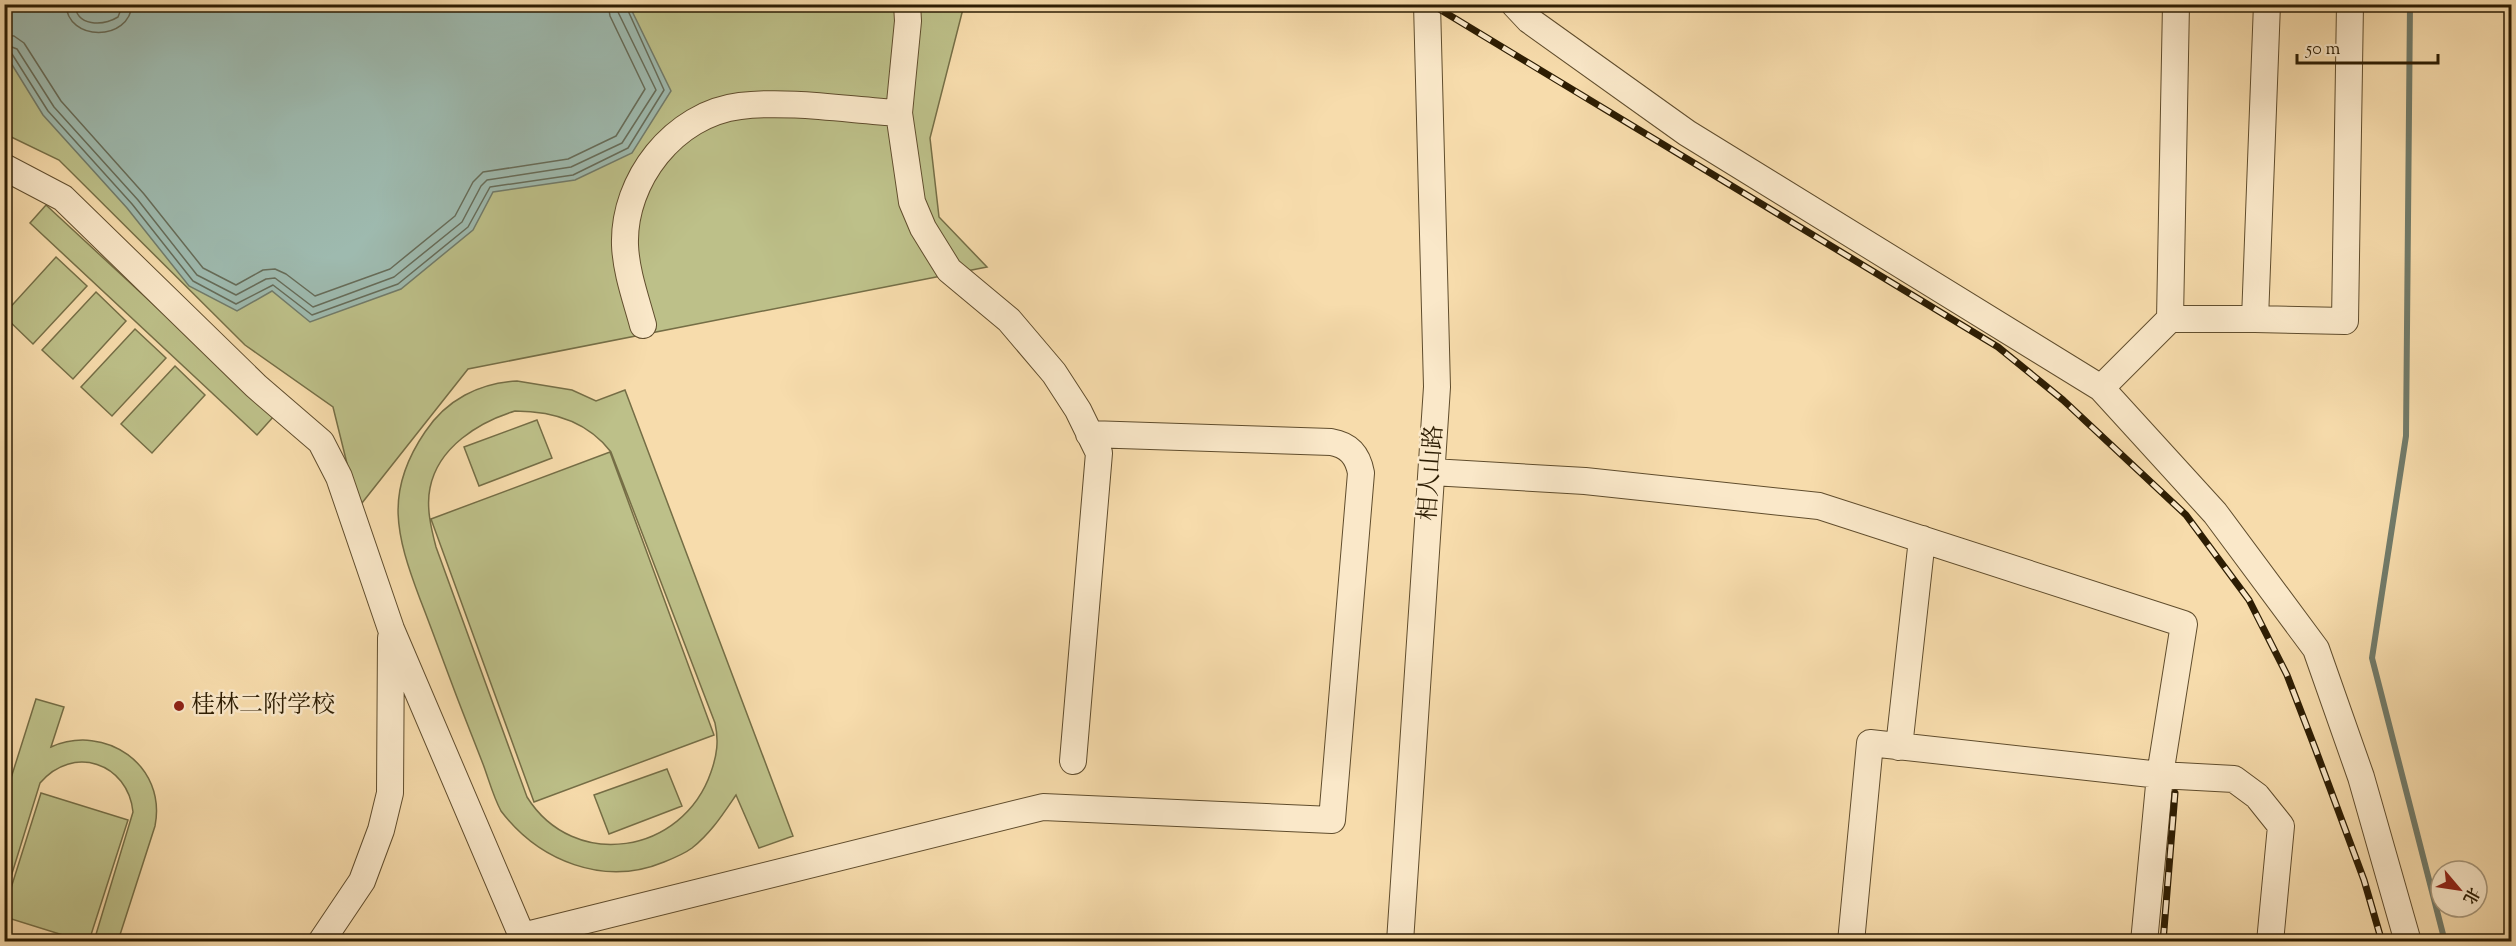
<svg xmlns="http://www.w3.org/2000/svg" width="2516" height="946" viewBox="0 0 2516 946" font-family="'Sorts Mill Goudy','Noto Serif SC',serif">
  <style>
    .green { fill: #bdc089; stroke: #756e46; stroke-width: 1.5; fill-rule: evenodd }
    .water { fill: #9ebaaf; stroke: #717b6a; stroke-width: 1.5 }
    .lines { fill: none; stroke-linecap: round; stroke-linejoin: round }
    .shore { stroke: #666c59; stroke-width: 1.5 }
    .stream { stroke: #717b6a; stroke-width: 6 }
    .minor-casing { stroke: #604d2d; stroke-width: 28 }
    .minor { stroke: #fae8c9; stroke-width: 26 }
    .rail-casing { stroke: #2d1d03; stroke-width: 7 }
    .rail { stroke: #fae8c9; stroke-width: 4.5; stroke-dasharray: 14; stroke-linecap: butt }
    .poi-dot { fill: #8f2418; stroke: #fae8c9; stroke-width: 2 }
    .labels { text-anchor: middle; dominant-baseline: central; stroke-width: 5; stroke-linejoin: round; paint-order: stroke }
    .street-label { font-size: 24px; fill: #2d1d03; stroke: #fae8c9 }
    .poi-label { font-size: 24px; fill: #2d1d03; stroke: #fae8c9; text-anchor: start }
  </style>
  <rect width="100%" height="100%" fill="#f7dcac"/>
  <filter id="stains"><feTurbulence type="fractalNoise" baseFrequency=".00333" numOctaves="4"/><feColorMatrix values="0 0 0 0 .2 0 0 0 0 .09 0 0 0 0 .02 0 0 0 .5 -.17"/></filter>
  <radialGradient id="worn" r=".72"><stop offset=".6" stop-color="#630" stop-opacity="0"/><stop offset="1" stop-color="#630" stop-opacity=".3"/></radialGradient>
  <path class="green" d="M 4,5 L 964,5 L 930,138 L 939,217 L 987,267 L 468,369 L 358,508 L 333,407 L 245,345 L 59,160 L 5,134 Z
    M 46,205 L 274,416 L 257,435 L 30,223 Z
    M 56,257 L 87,286 L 33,344 L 5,317 L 5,313 Z
    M 96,292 L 126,321 L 73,379 L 42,350 Z
    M 135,329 L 166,358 L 112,416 L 81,387 Z
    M 175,366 L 205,395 L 152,453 L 121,424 Z
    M 517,381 L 572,390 L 596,401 L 625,390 L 793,836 L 759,848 L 736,795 C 723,814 711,833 692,848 C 684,854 674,858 664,862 C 604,887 539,861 501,811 C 493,796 489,780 483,764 C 473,738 462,711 452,684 C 441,655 431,627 420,599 C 396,535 384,492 425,432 C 446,400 479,383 517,381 ZM 515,411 C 552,411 588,422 611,452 L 715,723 C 719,741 717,755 711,772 C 683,854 574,872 527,797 L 436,547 C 431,528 426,507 430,488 C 438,447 479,422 515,411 Z
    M 537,420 L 552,458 L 479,486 L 464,447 Z
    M 610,452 L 714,735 L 534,802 L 431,519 Z
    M 36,699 L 64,707 L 51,747 C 105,723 167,765 155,826 L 118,941 L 94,941 L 133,812 C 128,763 73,744 40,783 L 5,896 L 5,797 Z
    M 667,769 L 682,806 L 609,834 L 594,795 Z
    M 41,793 L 128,820 L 89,941 L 82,941 L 5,917 L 5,907 Z"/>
  <path class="water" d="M 9,5 L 80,5 L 100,11 L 116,4 L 629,5 L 671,91 L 632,153 L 575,180 L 493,192 L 473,230 L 401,289 L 310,322 L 272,291 L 237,311 L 189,286 L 127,208 L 43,115 L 6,55 L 5,6 Z"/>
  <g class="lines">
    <path class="shore" d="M 66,4 C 67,42 130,42 132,4
      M 75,4 C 76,27 103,26 118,17 L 123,4
      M 4,35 L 14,36 L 24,43 L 61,101 L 144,194 L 203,268 L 236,285 L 263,270 L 275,269 L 286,274 L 315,296 L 390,269 L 455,216 L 473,182 L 483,172 L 568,159 L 616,136 L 645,89 L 610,16 L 608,4
      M 4,44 L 17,49 L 54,107 L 138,200 L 197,275 L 236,295 L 266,279 L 275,278 L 313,307 L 394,277 L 462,222 L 481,186 L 487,180 L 571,167 L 622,143 L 656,90 L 618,12 L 617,4
      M 4,51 L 12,54 L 48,111 L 132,204 L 193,281 L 236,304 L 273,285 L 312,315 L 398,284 L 468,227 L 490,187 L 573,175 L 628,148 L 664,90 L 625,4"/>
    <path class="stream" d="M 2410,4 L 2406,436 L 2372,658 L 2445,942"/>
    <g class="minor-casing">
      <path id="minor" d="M 907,4 L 908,21 L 899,113 L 912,202 L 923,228 L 949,270 L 1009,320 L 1054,373 L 1078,410 L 1099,453 L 1073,761
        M 1514,4 L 1529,20 L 1687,133 L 2101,388 L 2215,513 L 2316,649 L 2361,777 L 2408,942
        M 4,167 L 63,198 L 256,386 L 321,442 L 339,477 L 391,629 L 522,936 L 1043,807 L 1332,820 L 1361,473 C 1358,456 1349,445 1331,442 L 1089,434
        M 2170,319 L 2255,319 L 2267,4
        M 2255,319 L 2345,321 L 2350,4
        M 643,325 C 636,299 626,272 625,245 C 623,180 674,114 740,106 C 790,100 848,110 899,113
        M 2101,388 L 2170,319 L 2176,4
        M 1432,472 L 1585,481 L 1819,506 L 2184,624 L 2160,775 L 2144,942
        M 1899,747 L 1922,539
        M 321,942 L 362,881 L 381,830 L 390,793 L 391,638
        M 1400,942 L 1437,387 L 1427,4
        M 1851,942 L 1870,743 L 2160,775 L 2234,779 L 2257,796 L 2281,826 L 2270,942"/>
    </g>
    <use href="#minor" class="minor"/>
    <g class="rail-casing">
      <path id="rail" d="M 1431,4 L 1998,347 L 2063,400 L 2186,515 L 2249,600 L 2287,675 L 2315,748 L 2364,880 L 2382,942
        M 2163,942 L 2175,793"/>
    </g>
    <use href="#rail" class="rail"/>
  </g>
  <circle class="poi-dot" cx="179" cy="706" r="6"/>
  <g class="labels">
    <g class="street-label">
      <text transform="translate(1432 473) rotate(-86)">相人山路</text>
    </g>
    <g class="poi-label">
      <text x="191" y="706">桂林二附学校</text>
    </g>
  </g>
  <rect width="2516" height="946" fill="none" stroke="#f7dcac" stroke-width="24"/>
  <rect x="6" y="6" width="2504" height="934" fill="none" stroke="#2d1d03" stroke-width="3"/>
  <rect x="12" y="12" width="2492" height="922" fill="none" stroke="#2d1d03" stroke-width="1.5"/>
  <g transform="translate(2459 889) rotate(119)"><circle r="28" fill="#fae8c9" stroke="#a8977a" stroke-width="1.5"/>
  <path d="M0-4.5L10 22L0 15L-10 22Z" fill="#8f2418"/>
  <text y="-9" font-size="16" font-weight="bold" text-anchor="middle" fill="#2d1d03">北</text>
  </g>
  <path d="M2297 54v9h141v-9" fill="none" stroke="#2d1d03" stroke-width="3"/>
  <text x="2306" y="54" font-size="18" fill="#2d1d03" stroke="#fae8c9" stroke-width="4.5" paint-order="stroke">50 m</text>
  <rect width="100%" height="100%" filter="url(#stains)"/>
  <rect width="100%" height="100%" fill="url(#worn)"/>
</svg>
